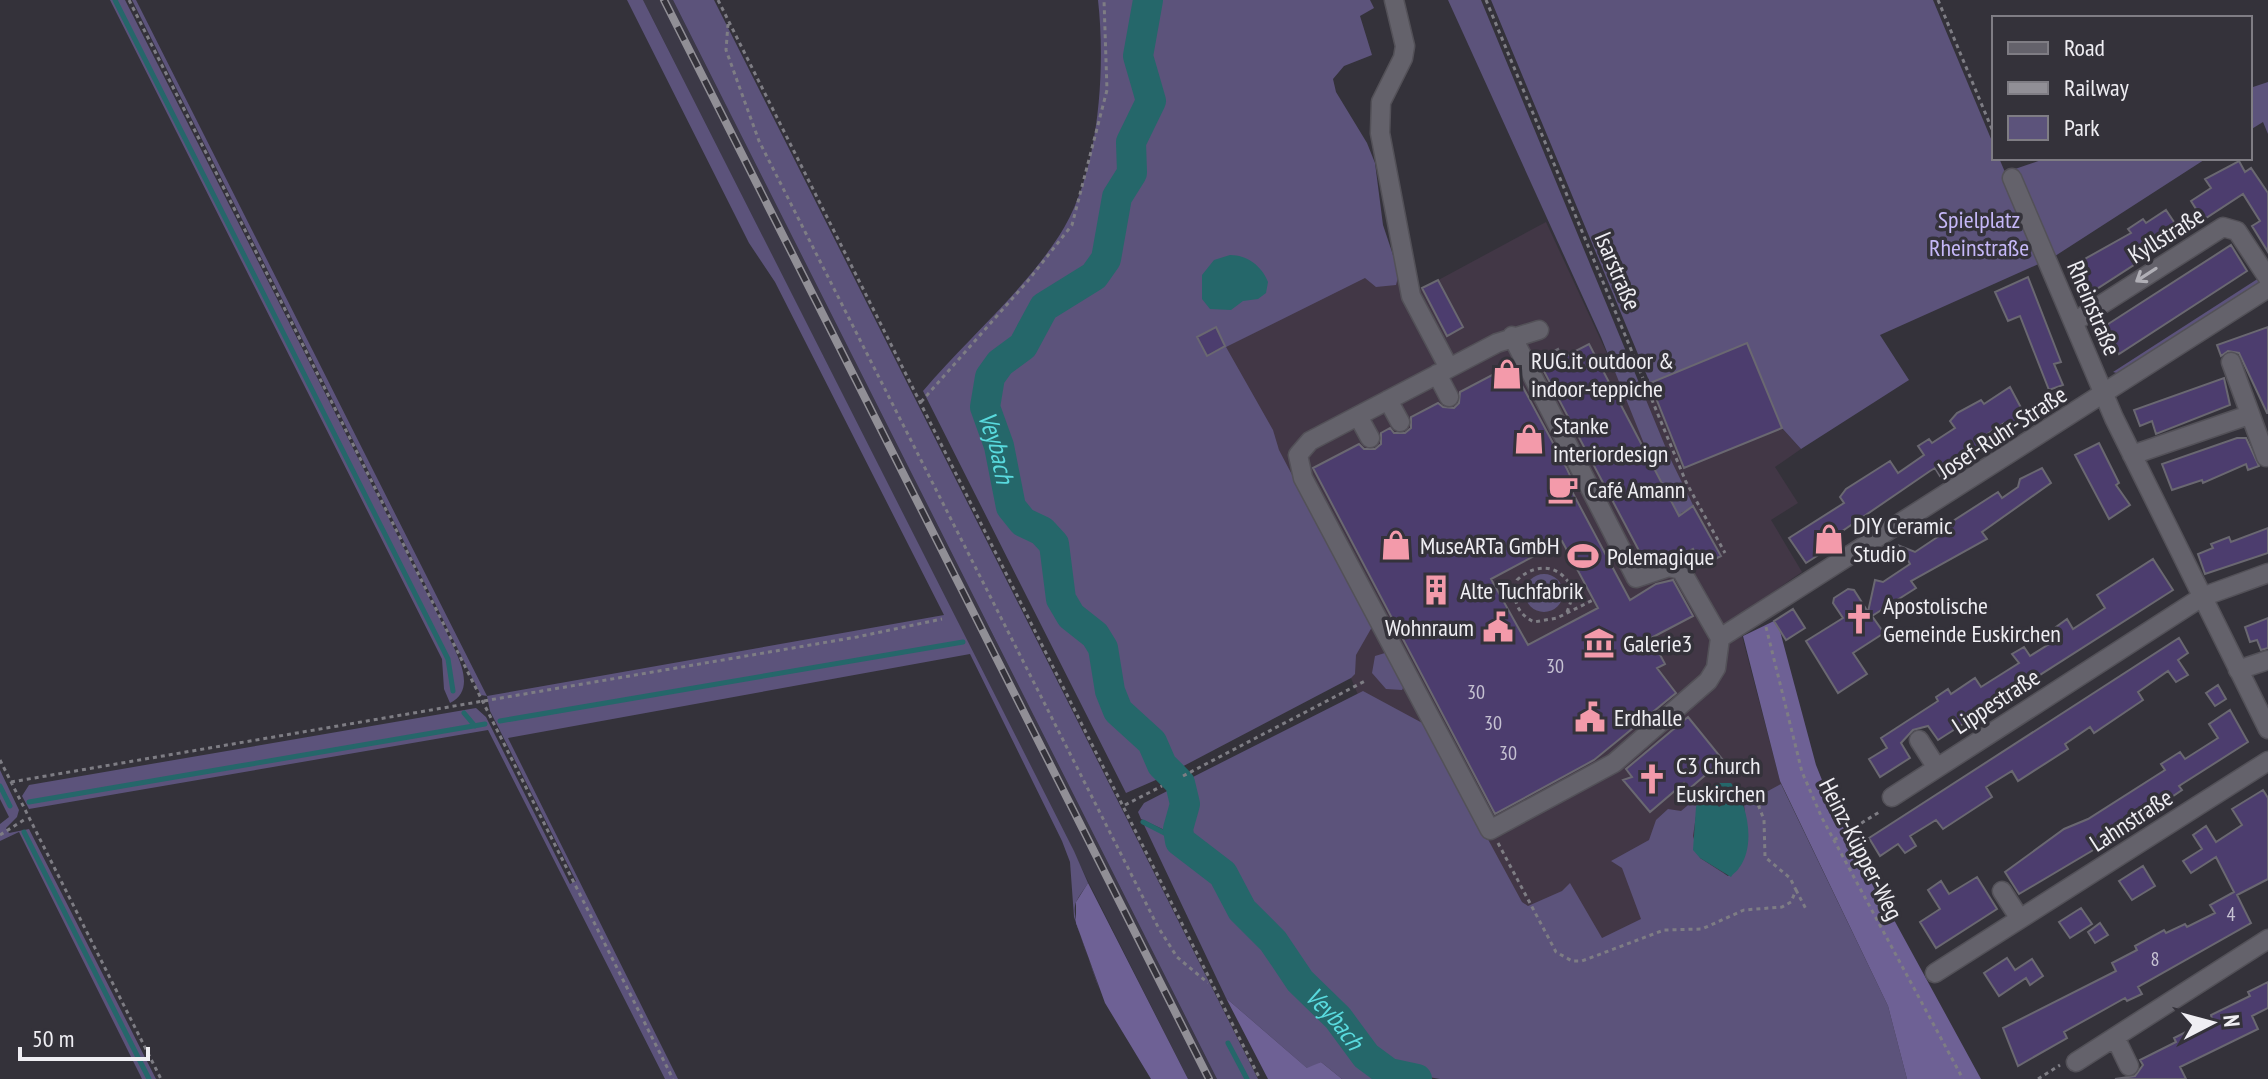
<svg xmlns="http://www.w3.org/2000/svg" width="2268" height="1079" viewBox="0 0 2268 1079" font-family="'PT Sans Narrow',sans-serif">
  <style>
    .commercial { fill: #423746 }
    .built { fill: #3c3947 }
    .green { fill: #5c537b; fill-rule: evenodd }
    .forest { fill: #6e6195 }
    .water { fill: #25676a }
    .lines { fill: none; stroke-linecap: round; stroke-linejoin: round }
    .stream { stroke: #25676a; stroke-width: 5 }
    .river { stroke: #25676a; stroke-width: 30 }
    .building { fill: #4c3d6e; stroke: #6a6871; stroke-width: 2; fill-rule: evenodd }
    .minor-casing { stroke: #535158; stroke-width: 21 }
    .path { stroke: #7e7d84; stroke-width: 3; stroke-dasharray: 4 4; stroke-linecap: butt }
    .minor { stroke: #64626b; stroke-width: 18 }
    .rail-casing { stroke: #918f96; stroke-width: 8 }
    .rail { stroke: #34323a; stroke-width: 5; stroke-dasharray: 15; stroke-linecap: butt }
    .oneway { stroke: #b0afb6 }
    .labels { text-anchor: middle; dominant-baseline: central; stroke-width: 7; stroke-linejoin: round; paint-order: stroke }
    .number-label { font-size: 20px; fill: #c6c2d2 }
    .park-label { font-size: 24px; fill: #c6b8f8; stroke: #34323a }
    .street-label { font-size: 24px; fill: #efeef3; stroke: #34323a }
    .poi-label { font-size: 24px; fill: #efeef3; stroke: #34323a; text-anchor: start }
    .water-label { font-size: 26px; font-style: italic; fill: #59dade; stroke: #34323a }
  </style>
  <rect width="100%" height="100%" fill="#34323a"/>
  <path class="commercial" d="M 1546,222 L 1624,390 L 1747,343 L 1782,428 L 1801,449 L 1775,467 L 1798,503 L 1771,520 L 1802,572 L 1737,617 L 1780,781 L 1800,828 L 1531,991 L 1358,695 L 1216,351 L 1365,277 L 1399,273 L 1418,291 Z"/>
  <path class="built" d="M 643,0 L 673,0 L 1217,1079 L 1188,1079 Z"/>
  <path class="green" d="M 110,0 L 125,0 L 444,627 C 454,650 480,688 450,703 L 444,689 L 442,659 Z
    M 132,0 L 136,0 L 487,696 L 944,615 L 775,282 L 749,243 L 627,0 L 643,0 L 1074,851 L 1088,883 C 1084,890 1076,899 1075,906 C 1072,922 1094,969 1099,989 L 1074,917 L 1070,862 L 1062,841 L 970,654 L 508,738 L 678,1079 L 665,1079 L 488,730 L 29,809 L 22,796 L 29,785 L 476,708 L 486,717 L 570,884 L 576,881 L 490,711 L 487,696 L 481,695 Z
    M 673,0 L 714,0 L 1258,1079 L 1217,1079 Z
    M 1098,0 L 1140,0 L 1141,7 L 1131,58 L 1142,108 L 1126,154 L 1120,159 L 1125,171 L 1110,201 L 1104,248 L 1091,273 L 1039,303 L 1018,345 L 990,366 L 976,386 L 978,411 L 994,456 L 1002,504 L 1013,522 L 1046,544 L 1055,601 L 1067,622 L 1095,647 L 1108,708 L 1145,745 L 1165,776 L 1126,793 L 923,391 C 967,339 1022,293 1059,236 C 1099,176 1106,70 1098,0 Z
    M 1156,0 L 1370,0 L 1374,8 L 1360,16 L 1372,55 L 1344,66 L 1333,79 L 1336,92 L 1367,143 L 1375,163 L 1383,225 L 1399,273 L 1396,285 L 1376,287 L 1365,278 L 1226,347 L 1273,430 L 1279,450 L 1372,627 L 1356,655 L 1355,674 L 1351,678 L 1174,771 L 1153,739 L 1117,703 L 1106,645 L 1066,599 L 1060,546 L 1049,533 L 1023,517 L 1010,499 L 1002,446 L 989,413 L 988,401 L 1006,367 L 1030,344 L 1045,313 L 1096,279 L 1111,262 L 1117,237 L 1118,203 L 1133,178 L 1140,137 L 1158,99 L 1147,58 ZM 1216,328 L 1225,346 L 1207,356 L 1197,337 Z
    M 1448,0 L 1481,0 L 1670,458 L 1697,513 L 1689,509 L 1681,513 L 1681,521 L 1655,471 L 1601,337 Z
    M 1491,0 L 1933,0 L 1994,146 L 1994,158 L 1999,158 L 2043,262 L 1880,335 L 1909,380 L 1801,449 L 1782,428 L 1747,343 L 1650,383 Z
    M 2268,82 L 2268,134 L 2263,122 L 2250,130 L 2250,88 Z
    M 2047,158 L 2207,158 L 2052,258 L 2015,169 Z
    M 2259,278 L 2259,285 L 2120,374 L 2113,372 Z
    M1525 593a19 19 0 1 1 38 0a19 19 0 1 1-38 0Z
    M 1385,653 L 1404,686 L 1402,690 L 1386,689 L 1372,673 L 1375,656 Z
    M 1363,691 L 1426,725 L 1522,902 L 1528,906 L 1562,891 L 1570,883 L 1602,938 L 1641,919 L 1622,868 L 1611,861 L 1649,840 L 1656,820 L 1668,809 L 1681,811 L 1699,796 L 1693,836 L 1700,858 L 1728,876 C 1752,858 1747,832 1744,804 L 1781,784 L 1888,1006 L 1907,1079 L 1440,1079 L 1389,1070 L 1309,986 L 1276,938 L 1240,901 L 1222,868 L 1187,843 L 1183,833 L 1189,802 L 1183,782 Z
    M 0,770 L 19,810 L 17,817 L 6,828 L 9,833 L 29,829 L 156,1079 L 142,1079 L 19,832 L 0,841 L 0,824 L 9,817 L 0,799 Z
    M 1177,786 L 1182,808 L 1173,834 L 1141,819 L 1138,812 L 1144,803 Z
    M 1144,825 L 1170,836 L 1189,856 L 1214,871 L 1237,912 L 1276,950 L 1301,988 L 1342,1029 L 1362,1059 L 1391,1079 L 1342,1079 L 1321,1062 L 1308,1069 L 1226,998 Z"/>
  <path class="forest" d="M 1774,621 L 1780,631 L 1816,765 L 1834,810 L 1981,1079 L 1907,1079 L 1888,1006 L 1780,781 L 1743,636 Z
    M 1088,883 L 1188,1079 L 1151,1079 L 1105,1003 L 1076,923 L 1076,902 Z
    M 1226,998 L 1307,1068 L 1321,1062 L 1342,1079 L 1268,1079 Z"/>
  <path class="water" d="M 1230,255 C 1247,255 1262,266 1268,282 L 1266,293 L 1258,299 L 1243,301 L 1231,310 L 1210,309 L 1202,299 L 1202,275 L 1214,260 Z
    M 1714,783 L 1731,783 C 1748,803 1756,846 1739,868 C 1737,872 1733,873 1731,877 L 1700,858 L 1693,850 L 1696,807 L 1704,788 L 1719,807 L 1728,801 Z"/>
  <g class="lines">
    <path class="stream" d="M 115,0 L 448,659 L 453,691
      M 464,713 L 475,726
      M 500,721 L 963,642
      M 0,786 L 10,806
      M 29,802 L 485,724
      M 1143,822 L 1180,841
      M 24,832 L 149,1079
      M 1228,1043 L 1247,1079"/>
    <path class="river" id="s1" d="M 1148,0 L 1138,56 L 1151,101 L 1131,142 L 1132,173 L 1117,197 L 1106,259 L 1094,276 L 1044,307 L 1023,346 L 1000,363 L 990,377 L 985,407 L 999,446 L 1011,507 L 1023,522 L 1042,531 L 1054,544 L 1061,599 L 1071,616 L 1095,635 L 1103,648 L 1110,691 L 1118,711 L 1152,742 L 1162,765 L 1180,783 L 1185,804 L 1178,829 L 1180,841 L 1223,874 L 1242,910 L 1273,941 L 1300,981 L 1338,1018 L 1366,1056 L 1389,1073 L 1417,1079"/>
  </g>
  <path class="building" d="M 2239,161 L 2245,172 L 2251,168 L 2268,193 L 2268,252 L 2252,226 L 2260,221 L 2243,194 L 2203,220 L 2191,201 L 2211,188 L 2205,179 Z
    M 2166,210 L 2182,234 L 2092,292 L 2088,290 L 2074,265 L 2131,233 L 2128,229 L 2143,219 L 2146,223 Z
    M 2231,245 L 2247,271 L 2119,354 L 2113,343 L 2106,348 L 2098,335 L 2104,331 L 2102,328 Z
    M 2028,277 L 2061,362 L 2054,364 L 2063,385 L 2049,390 L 2020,316 L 2008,321 L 1995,292 Z
    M 1438,280 L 1463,327 L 1447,336 L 1422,288 Z
    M 1216,327 L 1225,346 L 1207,356 L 1197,337 Z
    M 2268,327 L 2268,413 L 2267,413 L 2239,353 L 2228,351 L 2221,356 L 2217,345 Z
    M 1747,343 L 1782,428 L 1684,468 L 1650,383 Z
    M 1589,344 L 1679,516 L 1693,506 L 1721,556 L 1702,566 L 1693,549 L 1679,557 L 1666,555 L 1645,562 L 1538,360 L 1558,349 L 1562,358 Z
    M 1511,365 L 1567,469 L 1573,482 L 1568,484 L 1630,600 L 1656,584 L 1673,580 L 1693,616 L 1651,638 L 1665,664 L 1657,668 L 1676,693 L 1594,760 L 1495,814 L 1313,468 L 1359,444 L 1364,449 L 1375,449 L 1381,444 L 1381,433 L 1390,428 L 1394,433 L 1405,433 L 1411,428 L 1411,417 L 1438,403 L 1443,407 L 1454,408 L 1459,403 L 1460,392 ZM 1562,541 L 1598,608 L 1528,645 L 1491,579 Z
    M 2224,378 L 2230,405 L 2156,434 L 2152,421 L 2140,426 L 2134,410 Z
    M 2010,387 L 2027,419 L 2010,430 L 2004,423 L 1980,439 L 1985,447 L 1980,451 L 1940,476 L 1935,468 L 1930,471 L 1838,534 L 1842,540 L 1806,563 L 1789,538 L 1844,503 L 1840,497 L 1846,489 L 1890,461 L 1898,473 L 1924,455 L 1918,446 L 1929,439 L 1932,443 L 1955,428 L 1950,421 L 1957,413 L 1981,400 L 1984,404 Z
    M 2237,438 L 2246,438 L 2259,466 L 2248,470 L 2246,464 L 2203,483 L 2202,480 L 2172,490 L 2162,464 Z
    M 2099,443 L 2119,483 L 2116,485 L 2130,505 L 2109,519 L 2075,455 Z
    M 2042,468 L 2051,483 L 1982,532 L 1987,539 L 1911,581 L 1916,588 L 1872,616 L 1884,633 L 1853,653 L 1867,674 L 1838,693 L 1806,641 L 1843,618 L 1833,603 L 1834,598 L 1848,589 L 1854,590 L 1868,612 L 1875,580 L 1883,582 L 1910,564 L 1900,546 L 1915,552 L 1942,534 L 1939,530 L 1998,492 L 2002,498 L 2018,487 L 2020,479 Z
    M 2268,528 L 2268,553 L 2205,574 L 2198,554 L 2213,548 L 2211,544 L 2229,537 L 2231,542 Z
    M 2153,559 L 2173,590 L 1938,740 L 1928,726 L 1913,730 L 1901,743 L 1910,758 L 1880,777 L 1869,759 L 1887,748 L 1881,738 L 1938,701 L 1936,697 L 1948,689 L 1951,694 L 1975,678 L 1981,687 L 2019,663 L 2012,654 L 2024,647 L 2030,656 L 2062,636 L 2056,627 L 2067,619 L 2073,629 L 2105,608 L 2097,595 Z
    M 1793,609 L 1805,628 L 1786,640 L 1774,621 Z
    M 2268,618 L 2268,648 L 2261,650 L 2257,640 L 2250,642 L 2245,627 Z
    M 2179,638 L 2188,653 L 2178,660 L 2188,675 L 2176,682 L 2168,671 L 2138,692 L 2143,700 L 2094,733 L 2090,727 L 2065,744 L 2068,749 L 2018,781 L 2012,771 L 1986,787 L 1992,797 L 1943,829 L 1936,820 L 1910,836 L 1916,846 L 1905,853 L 1898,844 L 1880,856 L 1869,838 Z
    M 2218,685 L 2226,699 L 2215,706 L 2206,693 Z
    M 2230,710 L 2248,742 L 2179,786 L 2182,790 L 2095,849 L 2019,894 L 2005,872 L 2064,829 L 2088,819 L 2165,770 L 2161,764 L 2180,752 L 2185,759 L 2218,738 L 2209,724 Z
    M 1688,717 L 1723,760 L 1689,789 L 1684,783 L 1650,812 L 1623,780 L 1632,777 L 1626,769 Z
    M 2263,790 L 2268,798 L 2268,879 L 2237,895 L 2251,923 L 2138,987 L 2142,994 L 2127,1001 L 2125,998 L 2064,1032 L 2067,1038 L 2018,1066 L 2003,1028 L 2116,971 L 2112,963 L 2137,950 L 2135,946 L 2164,930 L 2166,933 L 2185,924 L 2187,927 L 2215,913 L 2210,905 L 2234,892 L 2216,857 L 2191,873 L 2183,861 L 2202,849 L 2193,835 L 2206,826 L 2216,842 L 2242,825 L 2232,809 Z
    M 2143,866 L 2155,886 L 2132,900 L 2119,881 Z
    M 1977,877 L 1997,909 L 1936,948 L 1920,922 L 1940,909 L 1928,890 L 1941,881 L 1949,894 Z
    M 2081,908 L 2092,924 L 2070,938 L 2059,922 Z
    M 2100,923 L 2108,935 L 2095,943 L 2088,932 Z
    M 2007,958 L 2015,970 L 2032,959 L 2043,976 L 2030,985 L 2026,978 L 1999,996 L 1984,973 Z
    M 2268,982 L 2268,1008 L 2252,1016 L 2258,1029 L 2180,1067 L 2186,1079 L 2115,1079 L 2135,1076 L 2143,1065 L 2140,1060 L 2176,1042 L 2174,1038 L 2212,1019 L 2211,1015 L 2250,996 L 2248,992 Z"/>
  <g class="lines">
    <g class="minor-casing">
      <path id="minor" d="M 1394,0 L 1405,46 L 1403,58 L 1381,102 L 1380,133 L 1411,296 L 1449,368
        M 2012,178 L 2114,418 L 2268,729
        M 2074,322 L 2223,227 L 2237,231 L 2268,278
        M 1539,330 L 1497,343 L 1310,441 L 1298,455 L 1303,478 L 1490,830 L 1614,763 L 1708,681 L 1716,668 L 1720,638 L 2268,288
        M 1512,336 L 1636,578 L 1669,567 L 1681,570 L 1720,638
        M 2231,362 L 2266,457
        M 1437,374 L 1449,397
        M 1388,400 L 1400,422
        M 1358,416 L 1370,438
        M 2132,455 L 2249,415
        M 2238,670 L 2268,660
        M 1919,740 L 1937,768
        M 1892,797 L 2202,597 L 2268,573
        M 2002,891 L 2020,919
        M 1935,973 L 2268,761
        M 2115,1037 L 2129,1066
        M 2076,1062 L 2268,939"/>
    </g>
    <path class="path" d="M 129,0 L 673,1079
      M 718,0 L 1260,1079
      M 1486,0 L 1686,482 L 1725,553
      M 1938,0 L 1994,134
      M 728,24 L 726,50 L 759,141 L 1158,927 L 1177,957 L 1208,983
      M 921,402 L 1027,282 L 1072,225 L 1107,90 L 1104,0
      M 1567,612 L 1574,593 C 1564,566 1539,560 1517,580 C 1511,598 1517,614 1534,622 L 1557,618 L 1593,600
      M 1766,627 L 1802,772 L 1822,818 L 1963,1079
      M 0,760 L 161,1079
      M 1183,776 L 1365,681
      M 11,782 L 857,637 L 942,619
      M 1125,805 L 1162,786
      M 0,835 L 27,818
      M 1834,840 L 1881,811
      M 1498,843 L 1556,952 L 1572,961 L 1582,961 L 1664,930 L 1702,929 L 1744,910 L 1782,907 L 1791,902 L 1796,890 L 1790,878 L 1765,857 L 1764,820 L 1752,788
      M 1796,890 L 1807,911
      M 2038,1079 L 2060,1065"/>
    <use href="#minor" class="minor"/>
    <g class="rail-casing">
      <path id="rail" d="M 664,0 L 1209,1079"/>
    </g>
    <use href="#rail" class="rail"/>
  </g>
  <defs><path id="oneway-shaft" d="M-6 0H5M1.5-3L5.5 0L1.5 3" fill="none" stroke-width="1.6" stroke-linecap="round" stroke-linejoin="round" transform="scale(2)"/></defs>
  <use class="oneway" href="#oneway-shaft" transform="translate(2146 275) rotate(147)"/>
  <defs>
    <g id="shop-bare" transform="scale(2.4)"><path d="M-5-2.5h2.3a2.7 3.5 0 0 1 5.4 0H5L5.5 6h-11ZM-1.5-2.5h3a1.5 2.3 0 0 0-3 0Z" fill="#f39aaa" stroke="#34323a" stroke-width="2.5" paint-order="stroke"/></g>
    <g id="cafe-bare" transform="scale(2.4)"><path d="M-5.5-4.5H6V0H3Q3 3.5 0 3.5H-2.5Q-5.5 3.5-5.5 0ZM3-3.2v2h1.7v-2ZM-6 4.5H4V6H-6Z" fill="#f39aaa" stroke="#34323a" stroke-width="2.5" paint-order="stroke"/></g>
    <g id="stadium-bare" transform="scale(2.4)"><path d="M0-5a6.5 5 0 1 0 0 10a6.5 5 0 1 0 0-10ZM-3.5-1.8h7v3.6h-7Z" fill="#f39aaa" stroke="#34323a" stroke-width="2.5" paint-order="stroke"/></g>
    <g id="building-bare" transform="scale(2.4)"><path d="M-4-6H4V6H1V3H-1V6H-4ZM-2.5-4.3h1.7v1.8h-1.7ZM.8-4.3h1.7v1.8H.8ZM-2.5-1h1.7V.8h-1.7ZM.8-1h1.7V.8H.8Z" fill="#f39aaa" stroke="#34323a" stroke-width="2.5" paint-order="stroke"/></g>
    <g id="church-bare" transform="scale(2.4)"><path d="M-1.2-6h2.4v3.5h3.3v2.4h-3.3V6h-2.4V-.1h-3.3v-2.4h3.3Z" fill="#f39aaa" stroke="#34323a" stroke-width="2.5" paint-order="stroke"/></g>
    <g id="civic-bare" transform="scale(2.4)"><path d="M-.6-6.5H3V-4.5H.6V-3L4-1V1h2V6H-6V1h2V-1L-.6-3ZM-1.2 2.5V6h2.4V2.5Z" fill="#f39aaa" stroke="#34323a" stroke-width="2.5" paint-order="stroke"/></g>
    <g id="museum-bare" transform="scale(2.4)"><path d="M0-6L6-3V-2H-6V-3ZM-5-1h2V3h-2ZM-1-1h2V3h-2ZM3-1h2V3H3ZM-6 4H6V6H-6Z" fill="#f39aaa" stroke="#34323a" stroke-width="2.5" paint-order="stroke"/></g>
  </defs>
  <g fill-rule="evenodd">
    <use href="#shop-bare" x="1507" y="374"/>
    <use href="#shop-bare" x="1529" y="439"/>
    <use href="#cafe-bare" x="1563" y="489"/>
    <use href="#shop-bare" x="1829" y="539"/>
    <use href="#shop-bare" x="1396" y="545"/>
    <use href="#stadium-bare" x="1583" y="556"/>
    <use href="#building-bare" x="1436" y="590"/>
    <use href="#church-bare" x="1859" y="619"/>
    <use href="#civic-bare" x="1498" y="627"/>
    <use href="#museum-bare" x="1599" y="643"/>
    <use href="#civic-bare" x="1590" y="717"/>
    <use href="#church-bare" x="1652" y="779"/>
  </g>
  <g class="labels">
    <g class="number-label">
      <text x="1555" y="666">30</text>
      <text x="1476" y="692">30</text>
      <text x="1493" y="723">30</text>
      <text x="1508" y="753">30</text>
      <text x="2231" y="914">4</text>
      <text x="2155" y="959">8</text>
    </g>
    <g class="park-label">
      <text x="1979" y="219">Spielplatz<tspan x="1979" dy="28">Rheinstraße</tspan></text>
    </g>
    <g class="street-label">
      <text transform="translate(2166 235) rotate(-32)">Kyllstraße</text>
      <text transform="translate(1618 271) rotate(67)">Isarstraße</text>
      <text transform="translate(2094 308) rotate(67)">Rheinstraße</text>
      <text transform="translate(2002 432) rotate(-33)">Josef-Ruhr-Straße</text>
      <text transform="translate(1996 701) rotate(-33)">Lippestraße</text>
      <text transform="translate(2131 820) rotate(-33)">Lahnstraße</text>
      <text transform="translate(1861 849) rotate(63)">Heinz-Küpper-Weg</text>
    </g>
    <g class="poi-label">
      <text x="1531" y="360">RUG.it outdoor &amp;<tspan x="1531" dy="28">indoor-teppiche</tspan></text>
      <text x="1553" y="425">Stanke<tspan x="1553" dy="28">interiordesign</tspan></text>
      <text x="1587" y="489">Café Amann</text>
      <text x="1853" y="525">DIY Ceramic<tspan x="1853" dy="28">Studio</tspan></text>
      <text x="1420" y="545">MuseARTa GmbH</text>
      <text x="1607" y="556">Polemagique</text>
      <text x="1460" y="590">Alte Tuchfabrik</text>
      <text x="1883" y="605">Apostolische<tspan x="1883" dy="28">Gemeinde Euskirchen</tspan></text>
      <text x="1474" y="627" text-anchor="end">Wohnraum</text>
      <text x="1623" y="643">Galerie3</text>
      <text x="1614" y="717">Erdhalle</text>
      <text x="1676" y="765">C3 Church<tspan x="1676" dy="28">Euskirchen</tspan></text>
    </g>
    <g class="water-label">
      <text stroke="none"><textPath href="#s1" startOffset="514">Veybach</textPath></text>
      <text stroke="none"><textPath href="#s1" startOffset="1214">Veybach</textPath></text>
    </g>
  </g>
  <rect x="1992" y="16" width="260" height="144" fill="#34323a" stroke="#7f7d84" stroke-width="2"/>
  <rect x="2008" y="42" width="40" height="12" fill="#64626b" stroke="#7f7d84" stroke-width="2"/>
  <text x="2064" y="56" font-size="24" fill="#efeef3">Road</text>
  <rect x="2008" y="82" width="40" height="12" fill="#918f96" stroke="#7f7d84" stroke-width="2"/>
  <text x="2064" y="96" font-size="24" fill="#efeef3">Railway</text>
  <rect x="2008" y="116" width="40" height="24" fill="#5c537b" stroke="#7f7d84" stroke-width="2"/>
  <text x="2064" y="136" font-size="24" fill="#efeef3">Park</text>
  <g transform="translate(2212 1023) rotate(84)" stroke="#34323a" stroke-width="6" paint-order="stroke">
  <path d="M0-6L14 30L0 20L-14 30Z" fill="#efeef3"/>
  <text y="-12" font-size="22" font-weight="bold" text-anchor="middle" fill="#efeef3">N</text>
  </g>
  <path d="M20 1047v12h128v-12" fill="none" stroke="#efeef3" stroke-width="4"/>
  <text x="32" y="1047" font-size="24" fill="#efeef3" stroke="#34323a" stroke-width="6" paint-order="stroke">50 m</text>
</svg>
